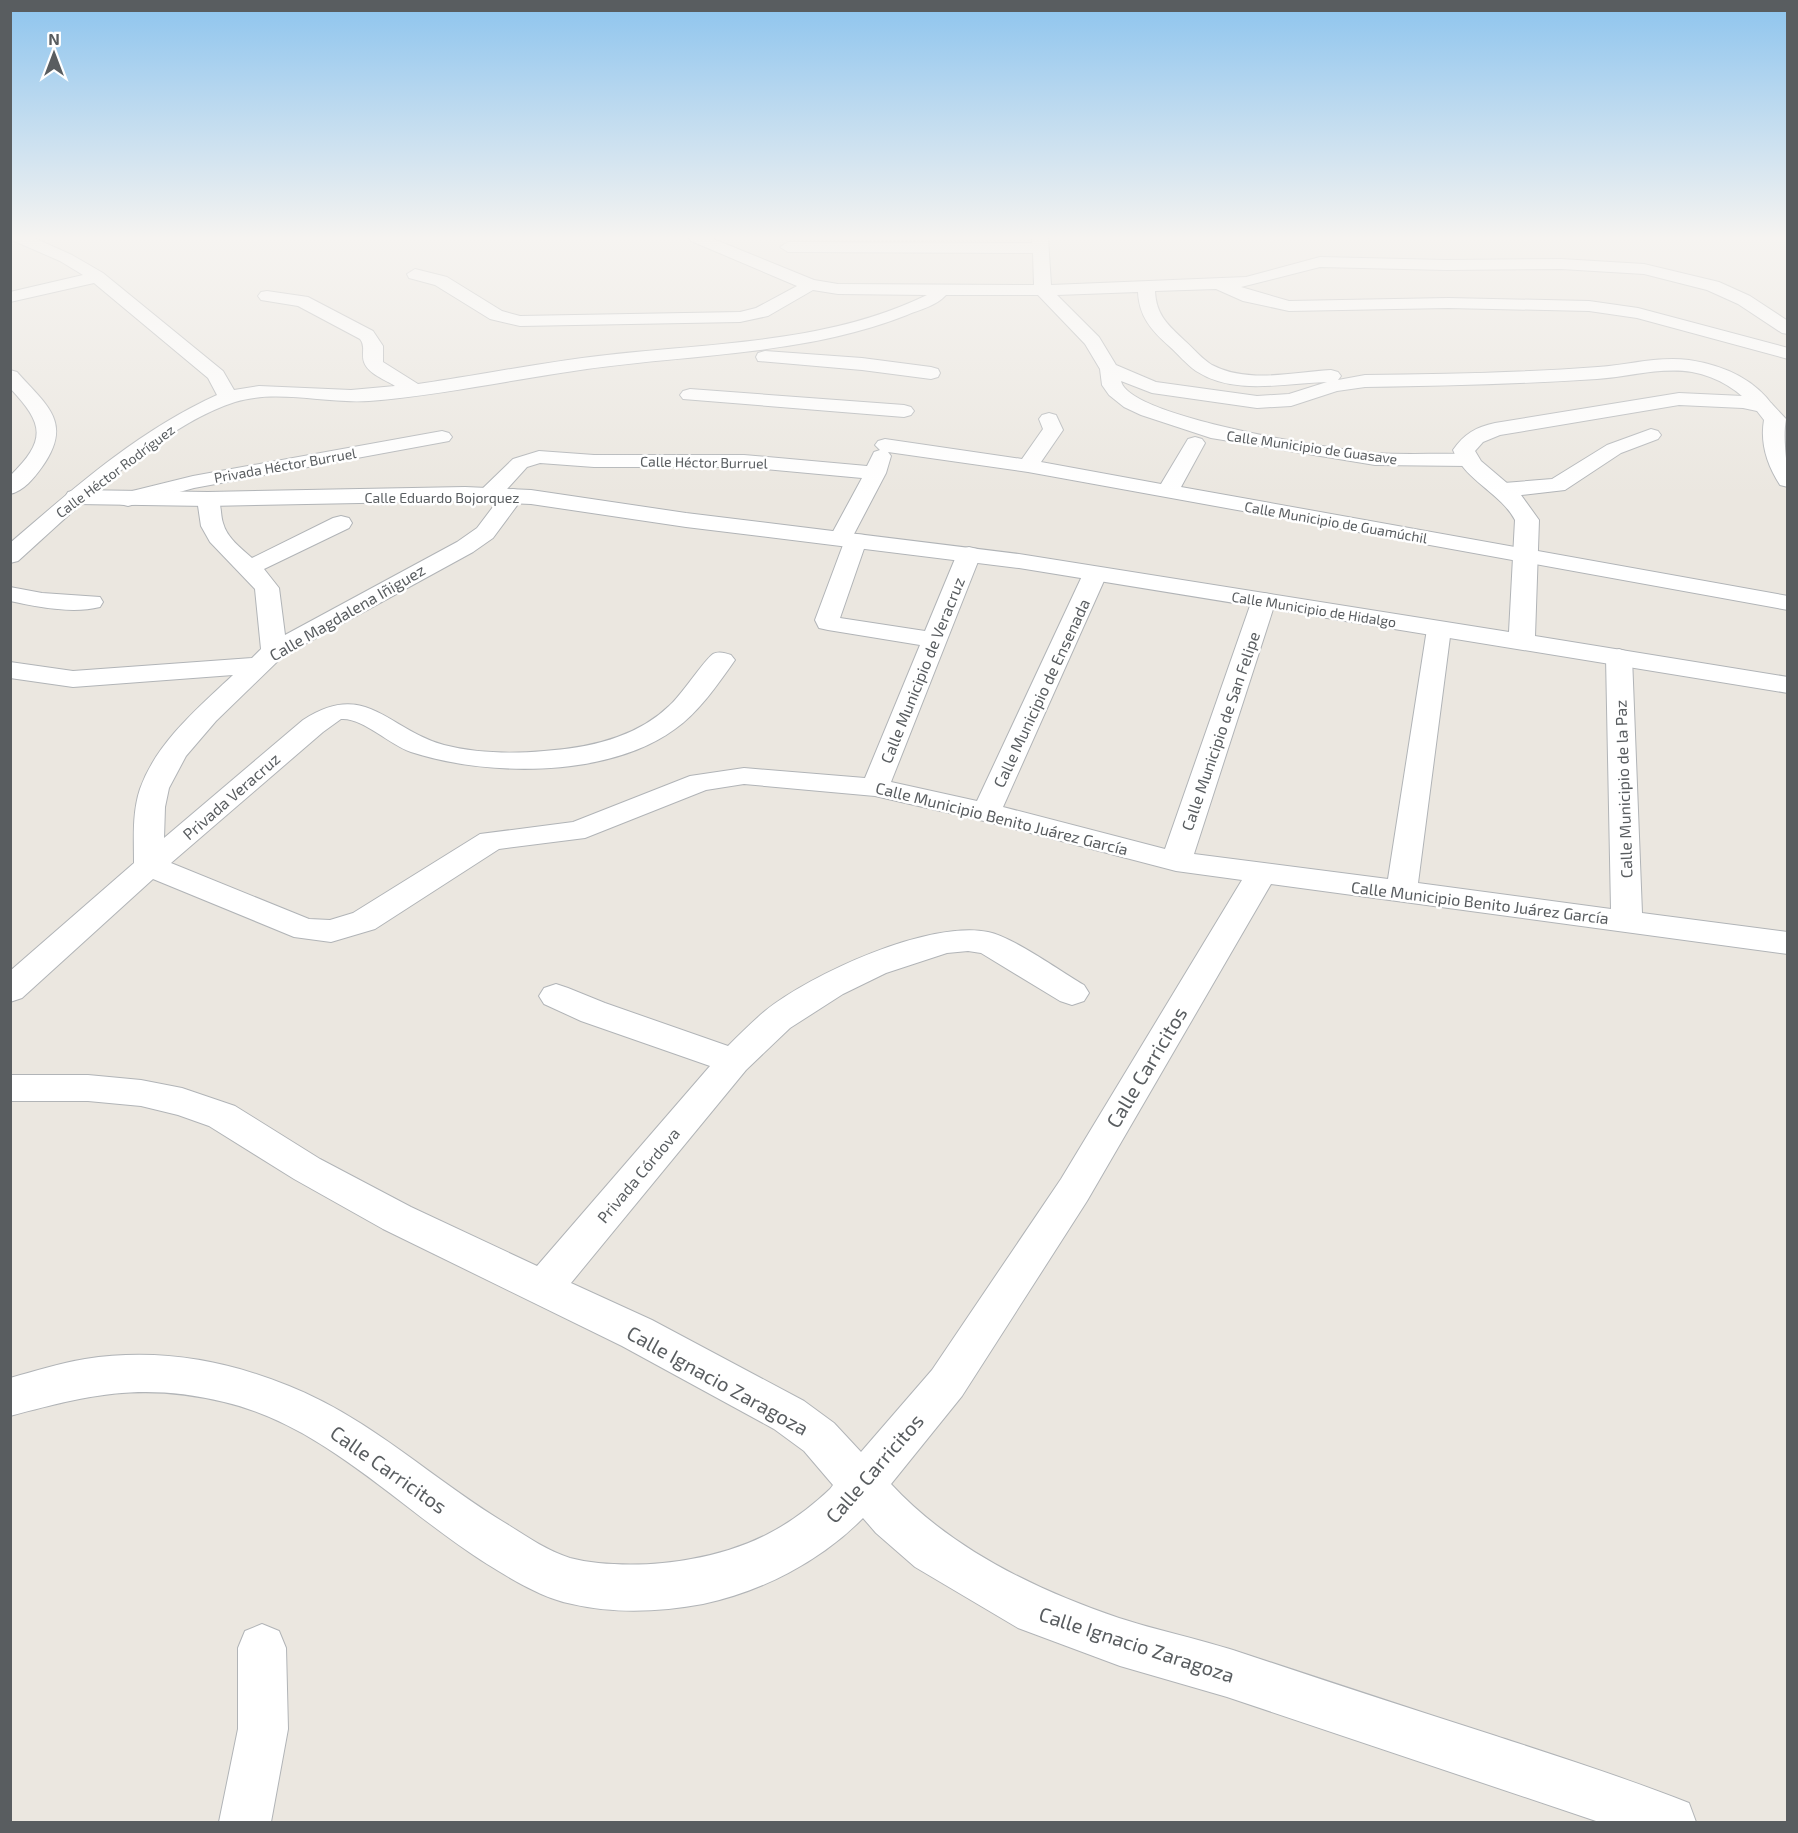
<svg xmlns="http://www.w3.org/2000/svg" width="1798" height="1833" viewBox="0 0 1798 1833" font-family="'Exo 2',sans-serif">
  <style>
    .lines { fill: none; stroke-linecap: round; stroke-linejoin: round }
    .minor-casing { stroke: #b1b4b7; stroke-width: 2 }
    .tertiary-casing { stroke: #b1b4b7; stroke-width: 2 }
    .minor { fill: #fff; fill-rule: evenodd }
    .tertiary { fill: #fff; fill-rule: evenodd }
    .labels { text-anchor: middle; dominant-baseline: central; stroke-width: 5; stroke-linejoin: round; paint-order: stroke }
    .far-street-label { font-size: 14px; fill: #595d60; stroke: #fff }
    .street-label { font-size: 16px; fill: #595d60; stroke: #fff }
    .near-street-label { font-size: 20px; fill: #595d60; stroke: #fff }
  </style>
  <rect width="100%" height="100%" fill="#ebe7e0"/>
  <g class="lines">
    <g class="minor-casing">
      <path id="minor" d="M 12,238 L 34,238 L 72,255 L 103,273 L 223,371 L 234,390 L 259,386 L 351,390 L 395,386 C 386,380 368,374 364,362 C 361,353 366,347 360,339 L 298,306 L 261,300 L 258,296 L 261,292 L 267,291 L 308,297 L 373,331 L 383,346 L 383,362 L 418,384 C 481,375 543,362 607,355 C 713,343 829,343 927,295 L 838,294 L 813,290 L 768,316 L 740,322 L 520,326 L 490,319 L 435,285 L 409,278 L 407,274 L 415,269 L 447,277 L 502,311 L 520,316 L 740,312 L 756,308 L 797,286 L 691,241 L 689,238 L 711,238 L 814,280 L 838,284 L 1034,285 L 1033,253 L 788,252 L 780,247 L 788,242 L 1032,243 L 1032,238 L 1048,238 L 1051,285 L 1246,277 L 1320,257 L 1446,260 L 1561,259 L 1644,264 L 1719,282 L 1750,296 L 1788,321 L 1788,334 L 1782,333 L 1738,304 L 1707,290 L 1644,274 L 1561,269 L 1446,270 L 1320,267 L 1241,287 L 1289,301 L 1448,298 L 1589,301 L 1638,308 L 1788,348 L 1788,359 L 1637,318 L 1589,311 L 1448,308 L 1289,311 L 1243,301 L 1216,289 L 1155,291 C 1156,315 1168,325 1185,341 C 1194,349 1202,359 1212,365 C 1248,384 1293,372 1331,370 L 1338,372 L 1341,376 L 1338,380 L 1365,375 C 1443,374 1520,373 1598,367 C 1628,365 1658,356 1689,360 C 1722,365 1754,378 1774,407 L 1771,411 L 1757,411 C 1740,391 1719,377 1692,372 C 1660,367 1629,377 1597,379 C 1520,384 1442,386 1365,387 L 1337,391 L 1291,406 L 1257,408 L 1152,393 L 1121,381 C 1129,418 1337,450 1376,453 C 1407,455 1438,453 1468,454 L 1475,456 L 1478,460 L 1475,464 L 1468,466 L 1375,465 L 1211,438 L 1141,415 L 1124,407 L 1109,395 L 1102,385 L 1100,369 L 1085,344 L 1038,295 L 946,295 C 936,306 921,309 907,315 C 806,355 694,354 587,369 C 515,379 443,395 369,401 C 326,404 278,389 235,402 C 160,426 76,509 18,561 L 10,563 L 10,543 C 75,487 138,431 217,395 L 208,378 L 94,283 L 10,302 L 10,292 L 83,275 L 60,261 L 14,241 ZM 1138,292 C 1139,316 1151,330 1169,346 C 1178,354 1186,364 1196,371 C 1234,396 1285,383 1327,382 L 1289,394 L 1257,396 L 1156,382 L 1116,365 L 1099,337 L 1057,295 Z
        M 765,351 L 862,358 L 931,367 L 938,369 L 940,373 L 938,377 L 931,379 L 862,370 L 758,361 L 756,357 L 758,353 Z
        M 10,370 L 17,372 C 46,405 74,422 42,467 C 34,478 24,491 10,494 L 10,476 C 47,440 44,424 10,388 Z
        M 690,389 L 904,405 L 911,407 L 914,411 L 911,415 L 904,417 L 683,399 L 680,395 L 683,391 Z
        M 1049,413 L 1056,415 L 1063,430 L 1041,462 L 1161,484 L 1188,439 L 1195,437 L 1202,439 L 1205,443 L 1181,487 L 1788,596 L 1788,610 L 1028,472 L 888,452 L 891,456 L 886,473 L 854,534 L 864,535 L 867,540 L 840,618 L 925,631 L 957,554 L 961,549 L 969,547 L 977,549 L 981,554 L 891,782 L 977,801 L 1083,574 L 1087,569 L 1095,567 L 1103,569 L 1107,574 L 1003,807 L 1165,849 L 1252,600 L 1255,595 L 1264,593 L 1273,595 L 1276,600 L 1194,854 L 1388,879 L 1427,629 L 1430,624 L 1439,622 L 1448,624 L 1451,629 L 1418,883 L 1611,909 L 1606,657 L 1610,652 L 1619,649 L 1628,652 L 1632,657 L 1642,913 L 1788,932 L 1788,954 L 1271,884 L 1087,1201 L 962,1396 L 891,1484 C 951,1549 1036,1590 1119,1618 C 1156,1630 1195,1638 1233,1650 C 1320,1679 1408,1708 1496,1736 C 1560,1757 1626,1778 1689,1803 L 1696,1822 L 1599,1822 L 1227,1697 L 1120,1666 L 1018,1628 L 915,1567 L 876,1533 L 863,1518 C 821,1561 761,1592 703,1604 C 660,1612 615,1614 572,1604 C 544,1599 511,1579 487,1564 C 401,1510 326,1426 224,1402 C 142,1382 89,1395 10,1416 L 10,1378 C 35,1371 60,1363 85,1359 C 156,1348 223,1359 289,1386 C 372,1419 434,1481 510,1526 C 529,1538 548,1551 570,1558 C 604,1567 657,1566 691,1559 C 747,1549 789,1528 830,1489 L 833,1485 L 804,1451 L 774,1429 L 622,1346 L 383,1229 L 294,1179 L 209,1126 L 178,1115 L 141,1106 L 88,1101 L 10,1101 L 10,1075 L 88,1075 L 141,1080 L 182,1088 L 235,1106 L 320,1159 L 411,1207 L 537,1266 L 710,1066 L 581,1021 L 544,1004 L 539,996 L 544,988 L 556,984 L 568,988 L 605,1003 L 728,1046 C 740,1034 752,1022 765,1011 C 811,974 929,920 988,932 C 1013,937 1060,971 1084,985 L 1089,993 L 1084,1001 L 1072,1005 L 1060,1001 L 981,953 L 968,951 L 947,953 L 886,973 L 843,994 L 790,1028 L 746,1070 L 571,1283 L 652,1320 L 804,1401 L 834,1423 L 861,1452 L 932,1370 L 1061,1179 L 1242,880 L 1176,871 L 984,821 L 875,796 L 744,784 L 706,790 L 585,838 L 499,849 L 375,929 L 331,942 L 294,937 L 153,879 L 22,998 L 10,1002 L 10,971 L 134,863 C 134,839 132,813 140,789 C 156,743 199,707 233,675 L 73,687 L 10,678 L 10,662 L 73,671 L 252,658 L 261,649 L 255,589 L 210,542 L 201,526 L 197,499 L 200,494 L 208,492 L 216,494 C 222,503 220,514 223,523 C 227,538 241,548 252,558 L 333,518 L 341,516 L 349,518 L 352,523 L 349,528 L 264,569 L 279,588 L 285,635 L 457,542 L 477,528 L 505,491 L 513,489 L 521,491 L 524,496 L 493,538 L 473,552 L 283,656 L 216,721 L 186,756 L 169,788 L 165,807 L 164,838 L 303,720 C 366,679 387,729 444,745 C 475,753 511,754 544,751 C 588,748 636,738 669,706 C 681,696 704,660 713,654 C 719,651 725,653 731,655 L 735,660 C 718,684 699,712 675,729 C 608,778 487,777 411,752 C 390,745 362,717 341,719 L 323,732 L 171,863 L 309,919 L 330,920 L 353,913 L 480,834 L 573,822 L 690,776 L 744,768 L 865,778 L 920,645 L 828,630 L 819,628 L 815,620 L 843,545 L 832,544 L 829,539 L 862,478 L 744,467 L 594,467 L 540,463 L 527,467 L 497,500 L 489,502 L 481,500 L 478,495 L 481,490 L 513,459 L 539,451 L 594,455 L 744,455 L 867,466 L 874,452 L 880,450 L 875,445 L 878,441 L 885,439 L 1022,459 L 1043,429 L 1039,419 L 1042,415 Z
        M 1651,429 L 1658,431 L 1661,435 L 1658,439 L 1621,453 L 1565,490 L 1504,497 L 1496,495 L 1493,490 L 1496,485 L 1504,483 L 1552,479 L 1607,445 Z
        M 442,431 L 449,433 L 452,437 L 449,441 L 194,488 L 128,506 L 120,504 L 117,499 L 120,494 L 193,476 Z
        M 10,587 L 42,593 L 100,597 L 103,602 L 100,607 C 72,614 38,607 10,601 Z
        M 262,1624 L 279,1631 L 286,1648 L 288,1729 L 271,1822 L 219,1822 L 238,1729 L 238,1648 L 245,1631 Z"/>
    </g>
    <g class="tertiary-casing">
      <path id="tertiary" d="M 1679,393 L 1743,396 L 1764,401 L 1771,403 L 1786,419 C 1782,441 1788,464 1788,487 L 1780,485 C 1767,465 1760,443 1764,420 L 1757,411 L 1743,408 L 1679,405 L 1500,435 L 1483,442 L 1475,451 L 1481,461 L 1521,495 L 1539,520 L 1535,636 L 1788,677 L 1788,693 L 1019,568 L 686,527 L 531,504 L 465,501 L 208,506 L 76,504 L 68,502 L 65,497 L 68,492 L 76,490 L 208,492 L 465,487 L 531,490 L 686,513 L 1019,554 L 1509,632 L 1515,520 C 1500,492 1465,481 1453,450 C 1464,434 1476,427 1495,423 Z"/>
    </g>
    <use href="#minor" class="minor"/>
    <use href="#tertiary" class="tertiary"/>
  </g>
  <linearGradient id="sky" x2="0" y2="1"><stop stop-color="#8dc4ee"/><stop offset="0.48" stop-color="#f6f4f1"/><stop offset="1" stop-color="#f6f4f1" stop-opacity="0"/></linearGradient>
  <rect width="1798" height="495" fill="url(#sky)"/>
  <g class="labels">
    <g class="far-street-label">
      <text transform="translate(1312 447) rotate(8)">Calle Municipio de Guasave</text>
      <text transform="translate(704 462) rotate(1)">Calle Héctor Burruel</text>
      <text transform="translate(285 465) rotate(-10)">Privada Héctor Burruel</text>
      <text transform="translate(115 471) rotate(-37)">Calle Héctor Rodríguez</text>
      <text x="442" y="497">Calle Eduardo Bojorquez</text>
      <text transform="translate(1336 522) rotate(10)">Calle Municipio de Guamúchil</text>
      <text transform="translate(1314 609) rotate(9)">Calle Municipio de Hidalgo</text>
    </g>
    <g class="street-label">
      <text transform="translate(347 612) rotate(-30)">Calle Magdalena Iñiguez</text>
      <text transform="translate(922 670) rotate(-68)">Calle Municipio de Veracruz</text>
      <text transform="translate(1041 693) rotate(-65)">Calle Municipio de Ensenada</text>
      <text transform="translate(1220 731) rotate(-71)">Calle Municipio de San Felipe</text>
      <text transform="translate(1623 789) rotate(-92)">Calle Municipio de la Paz</text>
      <text transform="translate(231 796) rotate(-41)">Privada Veracruz</text>
      <text transform="translate(1002 818) rotate(14)">Calle Municipio Benito Juárez García</text>
      <text transform="translate(1480 902) rotate(7)">Calle Municipio Benito Juárez García</text>
      <text transform="translate(638 1175) rotate(-50)">Privada Córdova</text>
    </g>
    <g class="near-street-label">
      <text transform="translate(1146 1067) rotate(-59)">Calle Carricitos</text>
      <text transform="translate(718 1380) rotate(29)">Calle Ignacio Zaragoza</text>
      <text transform="translate(874 1468) rotate(-49)">Calle Carricitos</text>
      <text transform="translate(389 1469) rotate(35)">Calle Carricitos</text>
      <text transform="translate(1137 1644) rotate(18)">Calle Ignacio Zaragoza</text>
    </g>
  </g>
  <rect width="1798" height="1833" fill="none" stroke="#595d60" stroke-width="24"/>
  <g transform="translate(54 54)" stroke="#ffffff" stroke-width="4.5" paint-order="stroke">
  <path d="M0-4.5L10 22L0 15L-10 22Z" fill="#595d60"/>
  <text y="-9" font-size="16" font-weight="bold" text-anchor="middle" fill="#595d60">N</text>
  </g>
</svg>
